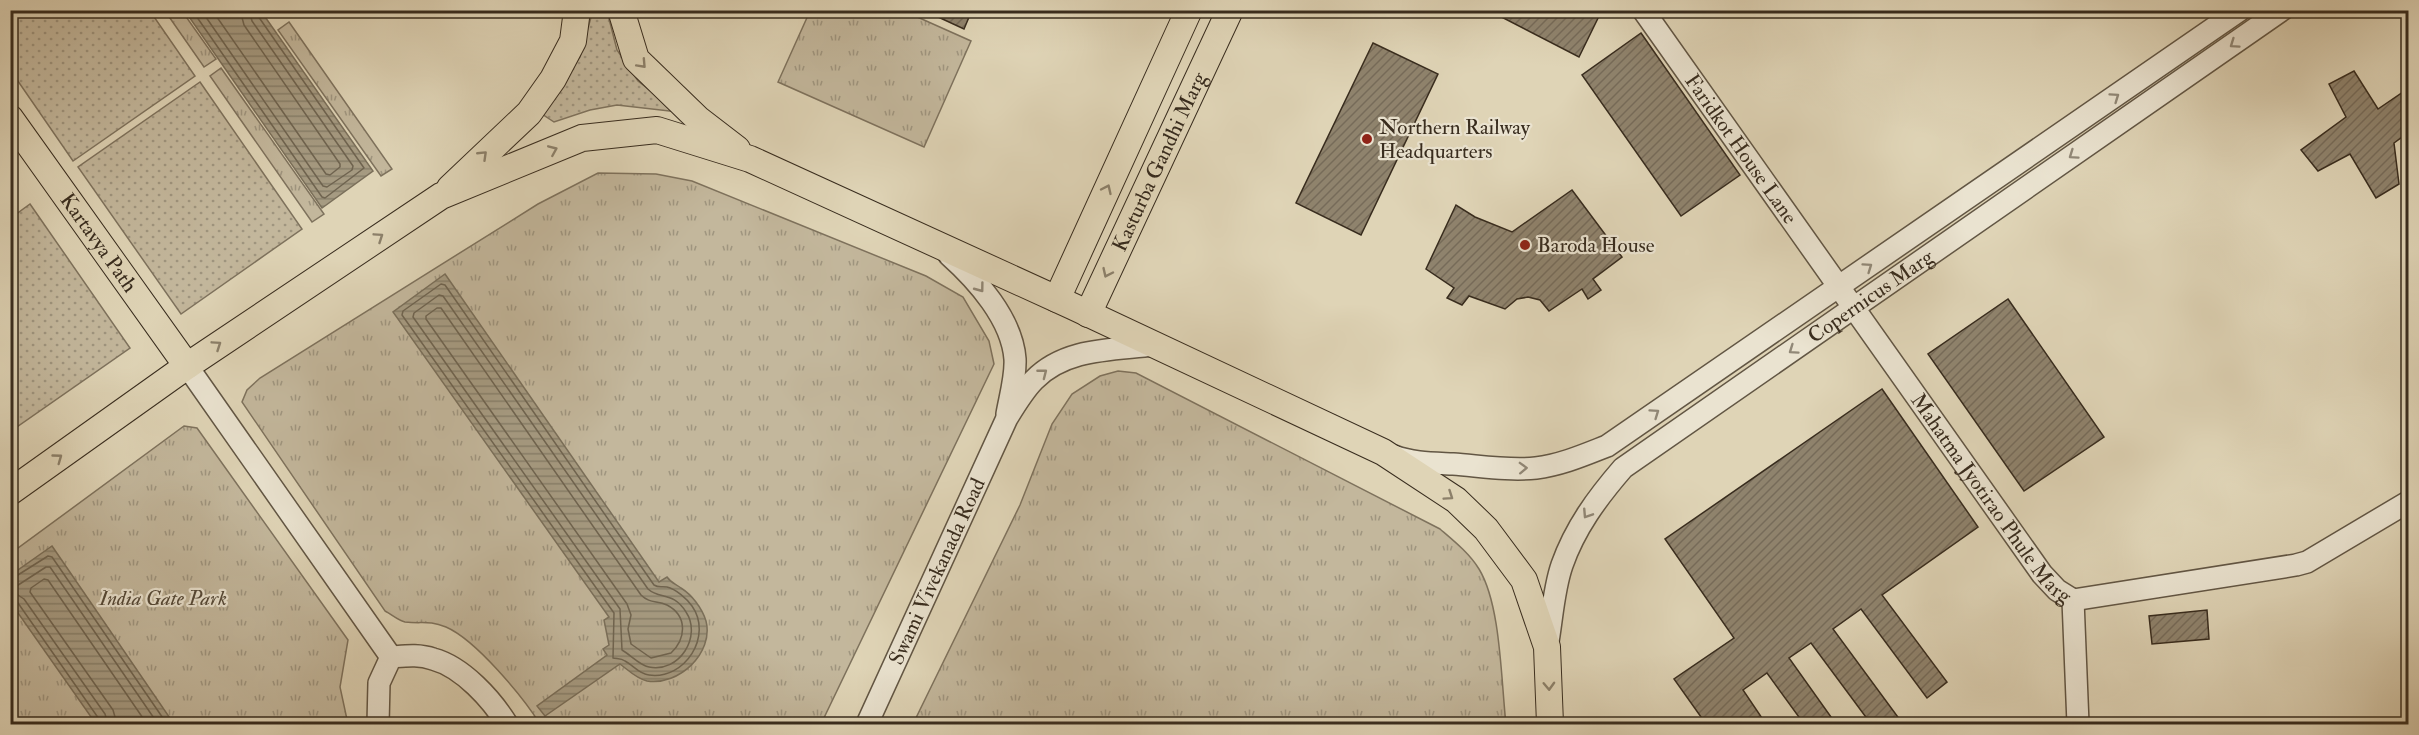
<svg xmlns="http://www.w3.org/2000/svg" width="2419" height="735" viewBox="0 0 2419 735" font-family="'IM FELL Double Pica',serif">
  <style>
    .grass { fill: url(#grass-tufts); stroke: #7e725d; stroke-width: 1.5 }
    .garden { fill: url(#garden-dots); stroke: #7e725d; stroke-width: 1.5 }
    .water { fill: url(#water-rules); stroke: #7a6f5a; stroke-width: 1.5 }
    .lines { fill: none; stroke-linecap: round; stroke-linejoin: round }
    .shore { stroke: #6f6450; stroke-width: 1.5 }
    .building { fill: url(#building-hatch); stroke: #382c1e; stroke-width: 1.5 }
    .minor-casing { stroke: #625644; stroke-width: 24 }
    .major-casing { stroke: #382c1e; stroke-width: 28 }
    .minor { stroke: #eae3d0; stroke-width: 21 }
    .major { stroke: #dfd4b6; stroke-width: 26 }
    .oneway { stroke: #918877 }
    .oneway2 { stroke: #8c806a }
    .poi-dot { fill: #8f2418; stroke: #eae3d0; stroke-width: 2 }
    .labels { text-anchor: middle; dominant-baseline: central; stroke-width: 4.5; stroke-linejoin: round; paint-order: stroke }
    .poi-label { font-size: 21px; fill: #382c1e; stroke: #eae3d0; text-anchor: start }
    .street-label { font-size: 21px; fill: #382c1e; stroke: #eae3d0 }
    .park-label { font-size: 21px; font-style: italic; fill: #544837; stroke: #eae3d0 }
  </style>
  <defs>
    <pattern id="grass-tufts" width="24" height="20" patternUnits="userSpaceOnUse" patternTransform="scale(1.5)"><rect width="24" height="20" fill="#c3b79c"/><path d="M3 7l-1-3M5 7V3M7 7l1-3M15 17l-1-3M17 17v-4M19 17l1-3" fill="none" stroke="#9f957f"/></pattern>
    <pattern id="garden-dots" width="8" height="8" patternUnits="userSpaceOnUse" patternTransform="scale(1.5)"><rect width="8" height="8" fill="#c3b79c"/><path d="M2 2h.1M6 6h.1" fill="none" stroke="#9f957f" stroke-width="1.8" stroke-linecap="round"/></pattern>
    <pattern id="water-rules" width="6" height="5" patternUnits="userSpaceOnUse" patternTransform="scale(1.5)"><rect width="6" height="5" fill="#a69b82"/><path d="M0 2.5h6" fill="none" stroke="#887f6a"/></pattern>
    <pattern id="building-hatch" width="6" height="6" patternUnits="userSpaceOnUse" patternTransform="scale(1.5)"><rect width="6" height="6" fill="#8f836d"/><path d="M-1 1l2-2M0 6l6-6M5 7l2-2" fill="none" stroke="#766b59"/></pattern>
  </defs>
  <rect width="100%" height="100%" fill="#dfd4b6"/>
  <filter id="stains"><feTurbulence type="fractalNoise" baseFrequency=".00333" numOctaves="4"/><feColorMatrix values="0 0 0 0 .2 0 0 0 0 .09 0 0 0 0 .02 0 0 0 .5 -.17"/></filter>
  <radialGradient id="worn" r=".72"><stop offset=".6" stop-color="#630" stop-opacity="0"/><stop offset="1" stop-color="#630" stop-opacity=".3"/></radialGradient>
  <path class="grass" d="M 165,11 L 182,11 L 216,59 L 204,67 Z
    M 810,11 L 904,11 L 971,41 L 924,147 L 778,82 Z
    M 289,22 L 392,169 L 381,176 L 278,30 Z
    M 221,68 L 324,214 L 312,222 L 210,76 Z
    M 598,173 L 656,174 L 692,181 L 926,276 L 963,297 L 989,341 L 994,364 L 821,724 L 540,724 C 523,697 476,640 446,627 C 428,620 423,624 405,622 C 399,621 391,614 385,611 L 242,402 L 247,390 L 260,378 L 538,204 Z
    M 1118,371 L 1136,373 L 1440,529 C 1454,541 1469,553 1479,569 C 1501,605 1501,681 1506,724 L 913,724 L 1020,505 L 1052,424 L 1072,394 L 1100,376 Z
    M 184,426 L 197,428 L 348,640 L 340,687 L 348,724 L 11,724 L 10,554 Z"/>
  <path class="garden" d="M 593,10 L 607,11 L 617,50 L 638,81 L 678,112 L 617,105 L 590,110 L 554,122 L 542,114 L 580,57 Z
    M 10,11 L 150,11 L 195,76 L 73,161 L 11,71 Z
    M 200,82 L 302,229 L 181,314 L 78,167 Z
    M 30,204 L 130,348 L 11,431 L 11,218 Z"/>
  <path class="water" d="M 185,11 L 261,11 L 373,171 L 322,208 Z
    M 445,274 L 659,582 L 667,577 C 671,583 676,584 681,588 C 692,595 702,608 706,621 C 714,653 679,686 647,681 C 637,679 628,670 620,664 L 545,716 L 537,706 L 607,655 L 603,649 L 609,645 L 604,620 L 609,617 L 393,312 Z
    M 52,546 L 174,724 L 96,724 L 11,603 L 11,575 Z"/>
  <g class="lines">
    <path class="shore" d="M 192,10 L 322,197 L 325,198 L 364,168 L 258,16 L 257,10
      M 201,10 L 323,186 L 327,187 L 352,170 L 353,166 L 252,21 L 249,10
      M 212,10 L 326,174 L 330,175 L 340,167 L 340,164 L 244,25 L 240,10
      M 441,284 L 445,285 L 654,585 C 659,588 661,586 667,587 C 676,589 687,599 692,606 C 713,636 685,680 649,675 C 639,674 633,665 625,661 C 621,658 617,659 613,658 L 614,613 L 402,315 L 403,311 Z
      M 439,295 L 443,296 L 648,589 C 660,600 673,591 686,612 C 702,636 680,673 649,667 C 639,665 631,655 622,650 L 620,609 L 413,317 L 414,313 Z
      M 437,308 L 441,308 L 641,595 C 650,604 657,600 667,605 C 688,616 686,639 671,653 L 651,658 L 631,644 L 628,629 L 631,615 L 627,604 L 426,319 L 426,316 Z
      M 10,580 L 48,556 L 52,557 L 167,724
      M 10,587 L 12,589 L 46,567 L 50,567 L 158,724
      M 10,593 L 12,591 L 24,599 L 105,714 L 108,724
      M 10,600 L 18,603 L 99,719 L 100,724
      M 117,724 L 113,710 L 30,592 L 31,588 L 44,579 L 48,580 L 147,724"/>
  </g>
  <path class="building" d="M 923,10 L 972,10 L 964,29 Z
    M 1488,10 L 1602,10 L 1579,57 Z
    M 1641,33 L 1740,175 L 1681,216 L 1582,75 Z
    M 1373,43 L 1438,74 L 1361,235 L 1296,203 Z
    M 2354,71 L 2378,109 L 2409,88 L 2409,132 L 2394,143 L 2399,184 L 2376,198 L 2350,154 L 2318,171 L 2301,150 L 2346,117 L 2329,84 Z
    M 1572,190 L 1622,257 L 1593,279 L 1601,290 L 1588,299 L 1582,289 L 1549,311 L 1540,300 L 1528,297 L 1517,299 L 1505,309 L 1469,296 L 1462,305 L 1447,298 L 1454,288 L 1426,269 L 1456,205 L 1475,217 L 1512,232 Z
    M 2008,299 L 2104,437 L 2024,491 L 1928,354 Z
    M 1882,389 L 1978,527 L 1882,595 L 1947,682 L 1927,698 L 1861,609 L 1833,629 L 1903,724 L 1871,724 L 1811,643 L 1789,658 L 1836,724 L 1804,724 L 1767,673 L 1743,690 L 1766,724 L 1706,724 L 1674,679 L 1734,638 L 1665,539 Z
    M 2207,610 L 2209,639 L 2152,644 L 2149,616 Z"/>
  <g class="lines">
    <g class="minor-casing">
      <g id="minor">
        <path id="s1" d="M 1643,10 L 2042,574 L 2057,590 L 2073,600 L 2296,565 L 2307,562 L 2408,502"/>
        <path d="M 949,255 C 977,280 1012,319 1015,359 C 1016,376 1010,397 1007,414"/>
        <path d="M 187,366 L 391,657"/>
        <path d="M 1394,456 C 1412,463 1433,463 1453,464 C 1480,466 1509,471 1536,468 C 1561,465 1584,455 1607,446 L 2240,10"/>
        <path d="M 2073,600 L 2078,724"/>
        <path id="s2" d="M 1547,647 C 1552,621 1553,591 1562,565 C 1575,528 1597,498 1623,468 L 2282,10"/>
        <path d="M 378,724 L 379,683 L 391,657 C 405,656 419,654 433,659 C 463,667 492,700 507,724"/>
        <path id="s3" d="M 867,724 L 1007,418 C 1015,405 1024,390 1034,380 C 1065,348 1112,350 1153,345"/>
      </g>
    </g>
    <g class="major-casing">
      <g id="major">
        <path d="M 621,10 L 636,59 L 698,119 L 737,149"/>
        <path id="s4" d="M 10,118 L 187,366"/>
        <path d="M 450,188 L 529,113 L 553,79 L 573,41 L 577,10"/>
        <path d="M 1057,299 L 1189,10"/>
        <path id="s5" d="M 1088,314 L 1230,10"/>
        <path d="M 10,492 L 187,366 L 441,196 L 582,138 L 657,130 L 750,159 L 1072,306 L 1383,452 L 1456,500 L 1486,529 L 1524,580 L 1547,647 L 1550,724"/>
      </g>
    </g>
    <use href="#minor" class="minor"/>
    <use href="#major" class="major"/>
  </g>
  <defs><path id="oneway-chevron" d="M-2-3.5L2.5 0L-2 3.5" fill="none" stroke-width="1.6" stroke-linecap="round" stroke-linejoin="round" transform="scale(1.5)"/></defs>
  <g class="oneway">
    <use href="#oneway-chevron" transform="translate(2234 44) rotate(145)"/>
    <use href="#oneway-chevron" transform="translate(2115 97) rotate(-35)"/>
    <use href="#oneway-chevron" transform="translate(2073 155) rotate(145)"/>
    <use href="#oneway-chevron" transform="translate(1868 267) rotate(-35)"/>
    <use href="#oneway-chevron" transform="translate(980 288) rotate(53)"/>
    <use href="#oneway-chevron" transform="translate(1793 350) rotate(145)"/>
    <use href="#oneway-chevron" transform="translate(1043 373) rotate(-38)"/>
    <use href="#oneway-chevron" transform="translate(1655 413) rotate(-35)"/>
    <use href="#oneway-chevron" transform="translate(1523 468) rotate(-2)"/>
    <use href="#oneway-chevron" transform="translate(1587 514) rotate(123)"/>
  </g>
  <g class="oneway2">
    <use href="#oneway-chevron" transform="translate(642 64) rotate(47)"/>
    <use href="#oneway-chevron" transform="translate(553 150) rotate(-23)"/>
    <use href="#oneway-chevron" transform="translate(483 155) rotate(-44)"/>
    <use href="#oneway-chevron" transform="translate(1107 189) rotate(-65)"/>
    <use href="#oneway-chevron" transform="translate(379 237) rotate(-34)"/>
    <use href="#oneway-chevron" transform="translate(1107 273) rotate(115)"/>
    <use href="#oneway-chevron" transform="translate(217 345) rotate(-34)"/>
    <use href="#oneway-chevron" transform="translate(58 458) rotate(-36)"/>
    <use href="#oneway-chevron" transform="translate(1449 496) rotate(34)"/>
    <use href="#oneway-chevron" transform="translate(1549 686) rotate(88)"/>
  </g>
  <g class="poi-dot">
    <circle cx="1367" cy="139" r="6"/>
    <circle cx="1525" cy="245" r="6"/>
  </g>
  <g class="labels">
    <g class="poi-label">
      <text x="1379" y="127">Northern Railway<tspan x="1379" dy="24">Headquarters</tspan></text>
      <text x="1537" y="245">Baroda House</text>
    </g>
    <g class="street-label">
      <text stroke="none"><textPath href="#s1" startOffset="170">Faridkot House Lane</textPath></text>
      <text stroke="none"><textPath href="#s5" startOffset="168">Kasturba Gandhi Marg</textPath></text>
      <text stroke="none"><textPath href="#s4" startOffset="153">Kartavya Path</textPath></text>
      <text stroke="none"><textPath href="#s2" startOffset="500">Copernicus Marg</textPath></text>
      <text stroke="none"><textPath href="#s1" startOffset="600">Mahatma Jyotirao Phule Marg</textPath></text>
      <text stroke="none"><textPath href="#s3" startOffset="168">Swami Vivekanada Road</textPath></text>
    </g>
    <g class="park-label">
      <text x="163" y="598">India Gate Park</text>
    </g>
  </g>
  <rect width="2419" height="735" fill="none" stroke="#dfd4b6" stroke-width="36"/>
  <rect x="12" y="12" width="2395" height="711" fill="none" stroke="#382c1e" stroke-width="3"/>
  <rect x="18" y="18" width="2383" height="699" fill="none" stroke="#382c1e" stroke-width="1.5"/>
  <rect width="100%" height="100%" filter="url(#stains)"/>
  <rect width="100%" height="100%" fill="url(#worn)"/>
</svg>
